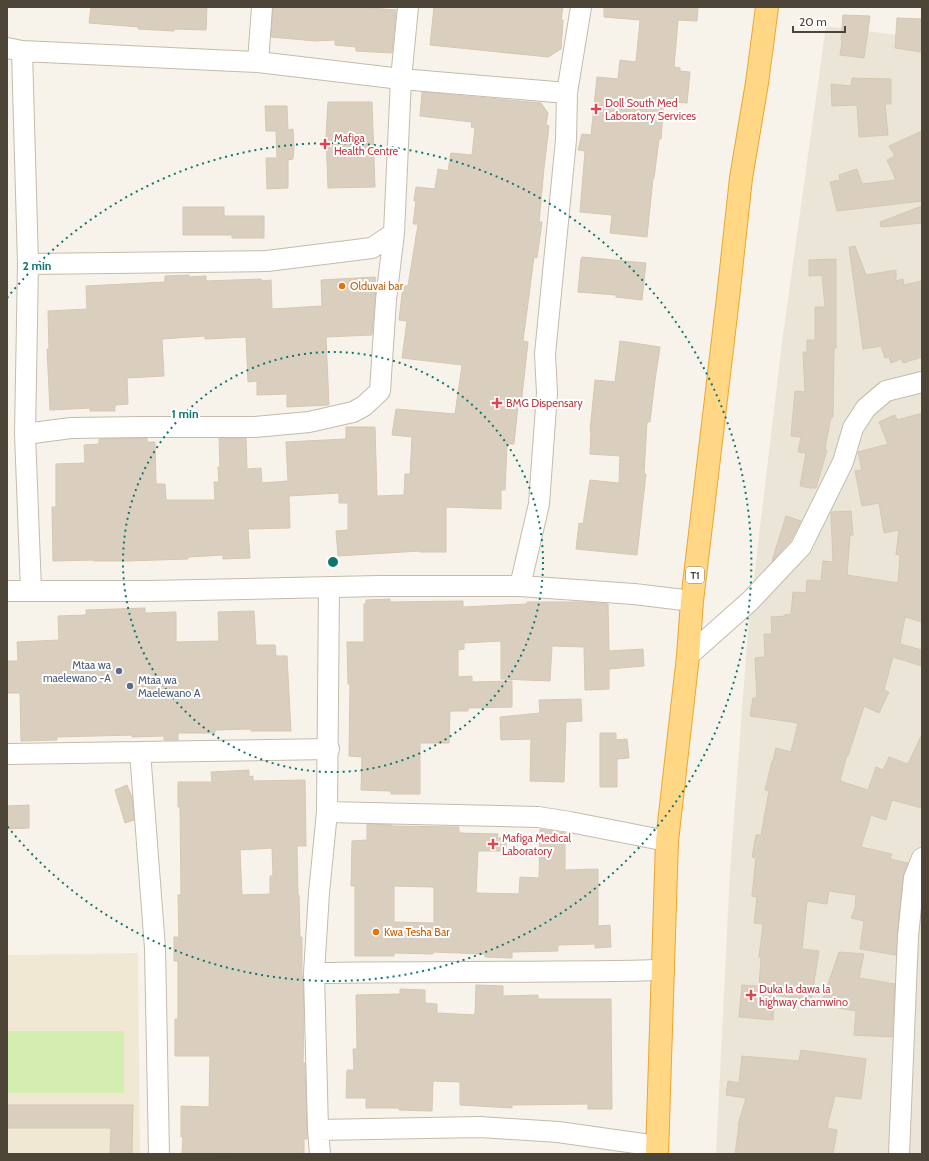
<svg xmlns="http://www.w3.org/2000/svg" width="929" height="1161" viewBox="0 0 929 1161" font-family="Cabin,sans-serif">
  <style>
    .residential { fill: #ebe5d8 }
    .education { fill: #f1e8d4 }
    .green { fill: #d3eeb0 }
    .building { fill: #dacfbf; stroke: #d6c7b1; fill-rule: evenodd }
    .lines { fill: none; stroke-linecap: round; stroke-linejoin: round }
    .minor-casing { stroke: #c4bbac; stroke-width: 22 }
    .trunk-casing { stroke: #eea52e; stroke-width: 24 }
    .minor { stroke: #fff; stroke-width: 20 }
    .trunk { stroke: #ffd785; stroke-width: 22 }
    .ring { fill: none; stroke: #0f766e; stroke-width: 2; stroke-dasharray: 2 4 }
    .health-dot { fill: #e0444e; stroke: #fff; stroke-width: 1.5 }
    .food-dot { fill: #e8710a; stroke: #fff; stroke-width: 1.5 }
    .service-dot { fill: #5c6f8a; stroke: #fff; stroke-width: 1.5 }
    .labels { text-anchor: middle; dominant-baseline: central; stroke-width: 4; stroke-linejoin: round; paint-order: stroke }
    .shield { fill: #fff; stroke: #827c73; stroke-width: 1 }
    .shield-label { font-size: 10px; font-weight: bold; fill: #4c4437 }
    .health-label { font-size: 11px; fill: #be3a42; stroke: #fff; text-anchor: start }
    .food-label { font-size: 11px; fill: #c56008; stroke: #fff; text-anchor: start }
    .service-label { font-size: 11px; fill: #4e5e75; stroke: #fff; text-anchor: end }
    .centre { fill: #0f766e; stroke: #fff; stroke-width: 2 }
    .ring-label { font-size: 12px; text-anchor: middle; font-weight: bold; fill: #0f766e; stroke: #fff; stroke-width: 4; stroke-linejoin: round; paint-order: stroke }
  </style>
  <rect width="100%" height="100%" fill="#f7f3eb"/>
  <path class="residential" d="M 826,26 L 922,38 L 922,1154 L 716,1154 L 730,872 L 748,629 L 782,342 Z"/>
  <path class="education" d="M 138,953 L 140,1154 L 7,1154 L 7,955 Z"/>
  <path class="green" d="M 7,1031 L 124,1031 L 124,1093 L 7,1093 Z"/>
  <path class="building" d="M 91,7 L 207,7 L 206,30 L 174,29 L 174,31 L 138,29 L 139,27 L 89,23 Z
    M 273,7 L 356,7 L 396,10 L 392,53 L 356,51 L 356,47 L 335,45 L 335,40 L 315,41 L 271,37 Z
    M 434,7 L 563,7 L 561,20 L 563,20 L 561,49 L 548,57 L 430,45 Z
    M 604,7 L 698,7 L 697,21 L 678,20 L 674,67 L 680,68 L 680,71 L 690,72 L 687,103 L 664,101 L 661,139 L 659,139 L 654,178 L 653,178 L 647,237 L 610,233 L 612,215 L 580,212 L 585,151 L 578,150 L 582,134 L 591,135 L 597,77 L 618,79 L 620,60 L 636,62 L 640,20 L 604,17 Z
    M 843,15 L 870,16 L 864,58 L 840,55 L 842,41 L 841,40 Z
    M 897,18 L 922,19 L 922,52 L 895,48 Z
    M 852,78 L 891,79 L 891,104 L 885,104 L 888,135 L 859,137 L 857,105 L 832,106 L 831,84 L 851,86 Z
    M 422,92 L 541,103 L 548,113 L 546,125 L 549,126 L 544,168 L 539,222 L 542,222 L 537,258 L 534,257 L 523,341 L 528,342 L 521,405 L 518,405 L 514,444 L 507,444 L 505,490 L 501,490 L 501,509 L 446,507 L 446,552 L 420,552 L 420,551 L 338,556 L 336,531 L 348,530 L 348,503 L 339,503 L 339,493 L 289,496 L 290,528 L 248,529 L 250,558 L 223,559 L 223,555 L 188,557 L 188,559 L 127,561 L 94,561 L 94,560 L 53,561 L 52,507 L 56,507 L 56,464 L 85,463 L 84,445 L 99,444 L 99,439 L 147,438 L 147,442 L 155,442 L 156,484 L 165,484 L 166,500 L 215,500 L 214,482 L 219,482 L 218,467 L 220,467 L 219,438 L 246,438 L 247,469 L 261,468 L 262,483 L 288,481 L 286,442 L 346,439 L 346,427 L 375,427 L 377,496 L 404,495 L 405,474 L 410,474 L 412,437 L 392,435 L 396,409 L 455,414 L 462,365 L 402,358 L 407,321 L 399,320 L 403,286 L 408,286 L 418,224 L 413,224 L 416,201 L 414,201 L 416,187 L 435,189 L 438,169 L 448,171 L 451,153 L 472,155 L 475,128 L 471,127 L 472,122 L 420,116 Z
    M 328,102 L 372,102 L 375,187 L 328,188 L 326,136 Z
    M 265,106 L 287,106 L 288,130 L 293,129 L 294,148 L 293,159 L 288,160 L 288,188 L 267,189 L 266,158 L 277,158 L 276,131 L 266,131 Z
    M 922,131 L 922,201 L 837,211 L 830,182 L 840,180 L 839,175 L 857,169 L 862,184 L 896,180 L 887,160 L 895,156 L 889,146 Z
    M 922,206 L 922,223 L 881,227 L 880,222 Z
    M 183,207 L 224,207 L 224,216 L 264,216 L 264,238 L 232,238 L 232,235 L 183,235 Z
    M 855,246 L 866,275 L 896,270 L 896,281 L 903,279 L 904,285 L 922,281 L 922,357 L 903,363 L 901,359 L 891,363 L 889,357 L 885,358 L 881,346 L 863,349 L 849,247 Z
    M 582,257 L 646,263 L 642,300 L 616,297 L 616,295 L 578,292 L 581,259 Z
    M 836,259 L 836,348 L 834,348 L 833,417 L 831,417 L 825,449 L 827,450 L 816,488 L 810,488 L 800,486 L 806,453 L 798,452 L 801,437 L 791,436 L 795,391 L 805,392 L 803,352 L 807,352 L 807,340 L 815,340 L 815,307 L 825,307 L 822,275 L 809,276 L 809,260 Z
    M 189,275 L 189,277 L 206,276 L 206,281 L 261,279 L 262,281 L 271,280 L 272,309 L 322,306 L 321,280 L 375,277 L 376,288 L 372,335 L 326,337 L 329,405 L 287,407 L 287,394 L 257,395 L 257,381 L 248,382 L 246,337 L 205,339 L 205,336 L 162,339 L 164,376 L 127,378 L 128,404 L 115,405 L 115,411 L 90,411 L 90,408 L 50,410 L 47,349 L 49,349 L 48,311 L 87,309 L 86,286 L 165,282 L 165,276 Z
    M 620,341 L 660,347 L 655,380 L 650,422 L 647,422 L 644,474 L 646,474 L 637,555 L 576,549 L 579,523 L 583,524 L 590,480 L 619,483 L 620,456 L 590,454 L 591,431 L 590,431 L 595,380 L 615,382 Z
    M 922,413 L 922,622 L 905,617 L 900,644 L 922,650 L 922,666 L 893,657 L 884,690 L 889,692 L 879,713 L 864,706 L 848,756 L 847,755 L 840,781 L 868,790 L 876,767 L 883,770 L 889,757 L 908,764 L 922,734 L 922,808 L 892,800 L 886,820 L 871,815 L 861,847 L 892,854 L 890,859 L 908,863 L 903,877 L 896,955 L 860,949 L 864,921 L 851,918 L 855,908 L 856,895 L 829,891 L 827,904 L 807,901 L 802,949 L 819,951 L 811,1001 L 775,995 L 773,1020 L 739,1017 L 742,985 L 759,986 L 761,958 L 759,957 L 763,924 L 754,923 L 757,897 L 752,896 L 756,858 L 752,857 L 756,835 L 761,835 L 769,791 L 765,790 L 772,761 L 773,761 L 776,748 L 791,752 L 798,723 L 750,716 L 753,698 L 757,698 L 755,658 L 765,657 L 764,634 L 772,634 L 771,617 L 785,616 L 784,615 L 791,614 L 793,592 L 806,593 L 807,580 L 821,581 L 823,561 L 833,562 L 831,512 L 851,511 L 853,535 L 850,535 L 847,575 L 898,583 L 900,555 L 896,554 L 899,530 L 884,533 L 879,503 L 862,506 L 855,471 L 862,470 L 858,452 L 888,444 L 879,422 L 895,415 L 897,420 Z
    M 786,516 L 801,521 L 791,540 L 772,561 Z
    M 390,599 L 390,602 L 463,601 L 463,607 L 527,604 L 527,602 L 586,602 L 608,604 L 609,651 L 643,649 L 644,666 L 609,669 L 609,689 L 585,690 L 584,647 L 552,646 L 550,681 L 501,679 L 501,641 L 464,643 L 464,649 L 458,650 L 458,677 L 472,676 L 472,682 L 512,681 L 512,707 L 468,708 L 468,711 L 450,711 L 449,743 L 420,743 L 420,794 L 391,794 L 391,791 L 361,790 L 362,757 L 349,756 L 350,684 L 348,684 L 347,642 L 364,642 L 364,604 L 366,604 L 366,600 Z
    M 145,608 L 145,613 L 176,612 L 176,642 L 219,641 L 218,612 L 254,611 L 256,645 L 275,645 L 276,656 L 287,656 L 291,731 L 251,731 L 251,729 L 215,730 L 215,733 L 178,733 L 178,740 L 164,740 L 164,736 L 132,737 L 132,735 L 57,737 L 57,740 L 21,741 L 20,693 L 7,693 L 7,661 L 18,661 L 17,642 L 59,640 L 58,616 L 86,615 L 86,610 Z
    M 581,699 L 582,721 L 566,722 L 564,782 L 530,781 L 531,739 L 501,740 L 500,717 L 540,713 L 539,700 Z
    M 600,733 L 616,733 L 616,740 L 627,739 L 629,758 L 617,759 L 617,787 L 600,787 Z
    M 249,770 L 249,777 L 253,776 L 253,781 L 305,780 L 306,846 L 297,846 L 298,895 L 299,895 L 300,937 L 302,937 L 302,977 L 303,977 L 304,1014 L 303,1063 L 305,1063 L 307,1139 L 304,1139 L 304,1154 L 182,1153 L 183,1137 L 181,1137 L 181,1106 L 209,1107 L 210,1056 L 175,1056 L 175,1019 L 178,1019 L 178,961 L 174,961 L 174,937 L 179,937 L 178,895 L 181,895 L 180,807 L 178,807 L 178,782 L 212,782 L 211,772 ZM 272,848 L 273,876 L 270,876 L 270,894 L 242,895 L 240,850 Z
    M 127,785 L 132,797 L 134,820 L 125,823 L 115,790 Z
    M 29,805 L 29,828 L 7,829 L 7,806 Z
    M 367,824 L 392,825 L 392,826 L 459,827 L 459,833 L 498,834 L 497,838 L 506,838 L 506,851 L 478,851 L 476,893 L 519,894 L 520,877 L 539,878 L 540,829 L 565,833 L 565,870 L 598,869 L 598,926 L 610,925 L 611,947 L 595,948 L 595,944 L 558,945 L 558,951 L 512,952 L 512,958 L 485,957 L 485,954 L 433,952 L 433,954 L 394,953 L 394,956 L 355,956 L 355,886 L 351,886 L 352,841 L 367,840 ZM 394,886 L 434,887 L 434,923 L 394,922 Z
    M 839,952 L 864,954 L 859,978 L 895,984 L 892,1037 L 854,1035 L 856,1011 L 821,1005 Z
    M 476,985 L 503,986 L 503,996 L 538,995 L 538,999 L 611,999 L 612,1109 L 588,1109 L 588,1104 L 512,1105 L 512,1108 L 460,1105 L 460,1082 L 433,1081 L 432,1111 L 399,1110 L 399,1108 L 366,1108 L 366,1098 L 346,1098 L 347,1070 L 354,1070 L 353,1049 L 357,1049 L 356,995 L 400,994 L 400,989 L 425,990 L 425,1003 L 437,1004 L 437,1013 L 475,1015 Z
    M 801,1050 L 866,1059 L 861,1099 L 835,1096 L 827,1128 L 837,1130 L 833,1154 L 735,1154 L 739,1125 L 738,1125 L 746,1098 L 726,1095 L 728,1081 L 739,1083 L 742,1056 L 799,1061 Z
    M 7,1105 L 133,1105 L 132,1154 L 110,1154 L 111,1128 L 7,1128 Z"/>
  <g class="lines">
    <g class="minor-casing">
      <path id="minor" d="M 7,48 L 22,51 L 258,62 L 401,79 L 567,93
        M 22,51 L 28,264 L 25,434 L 31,590
        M 258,62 L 262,7
        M 28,264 L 267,261 L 372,248 L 394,233
        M 25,434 L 71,428 L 142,427 L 255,427 L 309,422 L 353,412 L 364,406 L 380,391 L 386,300 L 394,233 L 401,79 L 408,7
        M 520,586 L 539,504 L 547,393 L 545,354 L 566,140 L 567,93 L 581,7
        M 7,591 L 149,591 L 379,586 L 520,586 L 634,594 L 692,601
        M 688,656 L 750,601 L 801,547 L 843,462 L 853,428 L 866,408 L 886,391 L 922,382
        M 140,752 L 155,948 L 159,1154
        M 7,754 L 329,749
        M 327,812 L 538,817 L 570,822 L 667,841
        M 314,973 C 431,971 547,973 664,970
        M 318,1130 L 480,1127 L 558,1132 L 657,1146
        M 320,1154 L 318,1130 L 314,973 L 319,893 L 327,812 L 329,587
        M 899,1154 L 908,936 L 914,878 L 922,858"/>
    </g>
    <g class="trunk-casing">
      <path id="trunk" d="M 657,1154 L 667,841 L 688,656 L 692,601 L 728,298 L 741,178 L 757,83 L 767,7"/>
    </g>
    <use href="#minor" class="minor"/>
    <use href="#trunk" class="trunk"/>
  </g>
  <g class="ring">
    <circle cx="333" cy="562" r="210"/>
    <path d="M7 298A419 419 0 1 1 7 826"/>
  </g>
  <g class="health-dot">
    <path d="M594 103h4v4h4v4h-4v4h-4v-4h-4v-4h4z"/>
    <path d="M323 138h4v4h4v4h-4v4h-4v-4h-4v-4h4z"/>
    <path d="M495 397h4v4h4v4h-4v4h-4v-4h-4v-4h4z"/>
    <path d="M491 838h4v4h4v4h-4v4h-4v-4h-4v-4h4z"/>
    <path d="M749 989h4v4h4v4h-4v4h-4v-4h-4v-4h4z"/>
  </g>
  <g class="food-dot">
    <circle cx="342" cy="286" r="4"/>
    <circle cx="376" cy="932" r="4"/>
  </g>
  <g class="service-dot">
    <circle cx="119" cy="671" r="4"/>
    <circle cx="130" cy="686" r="4"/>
  </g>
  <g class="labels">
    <rect class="shield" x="686" y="567" width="18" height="16" rx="3"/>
    <g class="shield-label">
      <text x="695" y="575">T1</text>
    </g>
    <g class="health-label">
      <text x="605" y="103">Doll South Med<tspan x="605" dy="13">Laboratory Services</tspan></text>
      <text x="334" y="138">Mafiga<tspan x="334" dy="13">Health Centre</tspan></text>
      <text x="506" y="403">BMG Dispensary</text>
      <text x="502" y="838">Mafiga Medical<tspan x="502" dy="13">Laboratory</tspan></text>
      <text x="759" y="989">Duka la dawa la<tspan x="759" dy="13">highway chamwino</tspan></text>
    </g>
    <g class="food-label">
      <text x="350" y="286">Olduvai bar</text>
      <text x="384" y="932">Kwa Tesha Bar</text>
    </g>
    <g class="service-label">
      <text x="111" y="665">Mtaa wa<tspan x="111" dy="13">maelewano -A</tspan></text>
      <text x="138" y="680" text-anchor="start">Mtaa wa<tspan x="138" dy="13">Maelewano A</tspan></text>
    </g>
  </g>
  <circle cx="333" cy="562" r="6" class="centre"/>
  <g class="ring-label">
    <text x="37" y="270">2 min</text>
    <text x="185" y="418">1 min</text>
  </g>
  <rect width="929" height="1161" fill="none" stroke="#4c4437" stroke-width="16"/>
  <path d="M793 26v6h52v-6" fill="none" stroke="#4c4437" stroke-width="2"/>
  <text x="799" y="26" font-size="12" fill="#4c4437" stroke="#ffffff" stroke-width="3" paint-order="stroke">20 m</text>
</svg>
